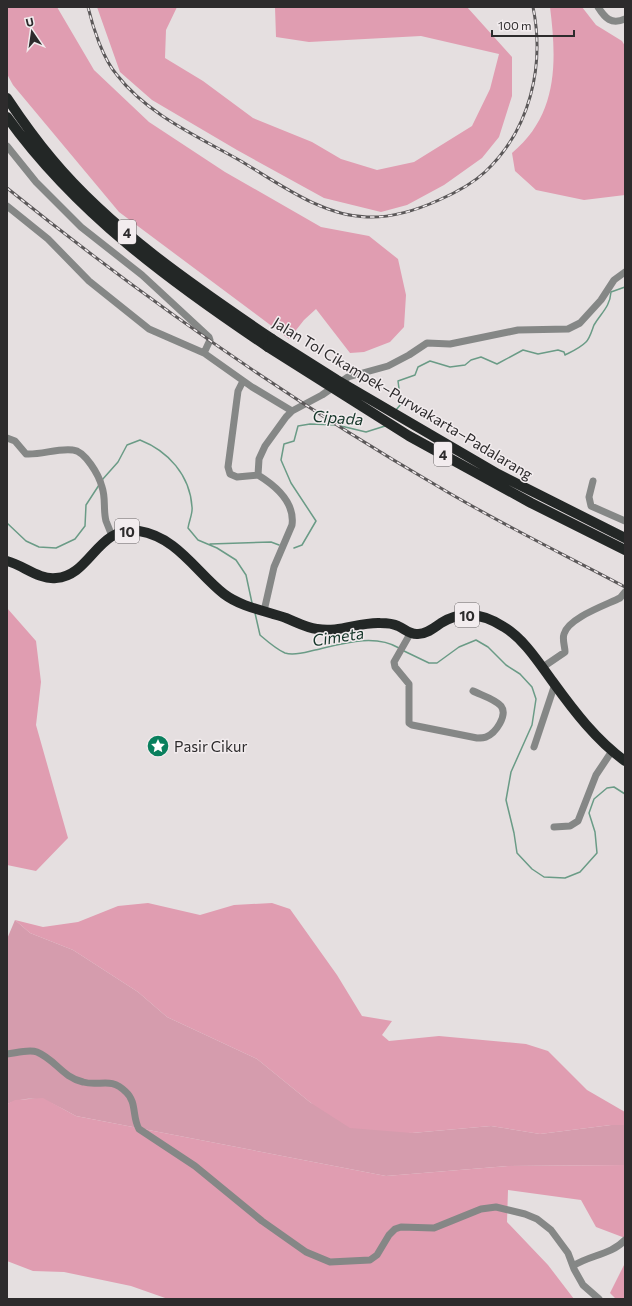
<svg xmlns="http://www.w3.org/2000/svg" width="632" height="1306" viewBox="0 0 632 1306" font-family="Commissioner,sans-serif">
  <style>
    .green { fill: #d59cad }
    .forest { fill: #e09db1 }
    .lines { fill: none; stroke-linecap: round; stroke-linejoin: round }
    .stream { stroke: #6a9b86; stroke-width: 1.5 }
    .minor { stroke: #858786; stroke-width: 7 }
    .highway { stroke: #232726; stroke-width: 10 }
    .rail-casing { stroke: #5b5859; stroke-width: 3 }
    .rail { stroke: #f2ecee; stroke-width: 1.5; stroke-dasharray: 4.5; stroke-linecap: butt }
    .highway-bridge { stroke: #232726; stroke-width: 10 }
    .labels { text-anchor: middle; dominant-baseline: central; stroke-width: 3; stroke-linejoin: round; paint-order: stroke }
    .shield { fill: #f2ecee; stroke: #686566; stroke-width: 1 }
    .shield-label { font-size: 14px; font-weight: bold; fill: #2d2b2c }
    .street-label { font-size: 15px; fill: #2d2b2c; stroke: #f2ecee }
    .poi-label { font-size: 15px; fill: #2d2b2c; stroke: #f2ecee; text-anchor: start }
    .water-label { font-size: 16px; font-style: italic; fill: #153629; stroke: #f2ecee }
  </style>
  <rect width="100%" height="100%" fill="#e5dfe0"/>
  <path class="green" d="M 15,920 L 30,933 L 73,950 L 138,992 L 167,1017 L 257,1059 L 311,1103 L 412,1133 L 491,1126 L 540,1134 L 611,1125 L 625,1125 L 625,1165 L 508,1166 L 386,1176 L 76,1116 C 50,1102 37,1092 7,1104 L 7,939 Z"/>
  <path class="forest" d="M 7,7 L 57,7 L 94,70 L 149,122 L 225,172 L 321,227 L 369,236 L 398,259 L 406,295 L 404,327 L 390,342 L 364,352 L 350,353 L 316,309 L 304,320 L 289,339 L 119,212 L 13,85 L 7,74 Z
    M 97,7 L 177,7 L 166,30 L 165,58 L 203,81 L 253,118 L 312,142 L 341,159 L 377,170 L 414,162 L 472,126 L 490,89 L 499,54 L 421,36 L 309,42 L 276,37 L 275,7 L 467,7 L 512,57 L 512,96 L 499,137 L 482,158 L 444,185 L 407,205 L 381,212 L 324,198 L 237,150 L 152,100 L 120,72 Z
    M 550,7 L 582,7 L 596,25 L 622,41 L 625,46 L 625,195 L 584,200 L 536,190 L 515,171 L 512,153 C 558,115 557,62 550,7 Z
    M 7,608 L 36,641 L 41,682 L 36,725 L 68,838 L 36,871 L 7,865 Z
    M 148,903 L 200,915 L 234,905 L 272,903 L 290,909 L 337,975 L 362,1016 L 392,1021 L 382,1035 L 389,1041 L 439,1036 L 526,1044 L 548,1051 L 587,1090 L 625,1112 L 625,1125 L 611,1125 L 540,1134 L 491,1126 L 412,1133 L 350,1128 L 311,1103 L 257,1059 L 167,1017 L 138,992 L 73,950 L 30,933 L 15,920 L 43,927 L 78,922 L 118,906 Z
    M 43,1098 L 76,1116 L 386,1176 L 508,1166 L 624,1165 L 625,1165 L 625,1238 L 596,1227 L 581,1200 L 508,1190 L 507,1222 L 548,1265 L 574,1299 L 168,1299 L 131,1286 L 64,1272 L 33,1271 L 7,1261 L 7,1104 L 15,1100 Z
    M 625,1263 L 625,1299 L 616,1299 L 610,1293 Z"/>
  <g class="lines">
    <path class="stream" d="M 396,410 L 401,404 L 398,381 L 415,375 L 418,367 L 430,361 L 450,367 L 465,365 L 471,360 L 481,357 L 497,364 L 523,350 L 538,354 L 558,350 L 564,352 L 565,355 C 573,351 580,348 586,342 C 590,338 592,330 594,325 C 601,313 610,307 611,292 L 625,287
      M 102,480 L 118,462 L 127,445 L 140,440 C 168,451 190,475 192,507 C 193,513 189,521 188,528 L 198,540 L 217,548 L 236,560 L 246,575 L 252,603
      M 7,523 L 26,541 L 39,547 L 56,548 L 75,539 L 85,526 L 86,505 L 99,485
      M 210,544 L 271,542 L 279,545
      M 294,548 L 302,545 L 316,521 L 291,483 L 281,460 L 284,444 L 294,441 L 298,426 L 310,424 L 337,425 L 366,432 L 385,426
      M 255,613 L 260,635 C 267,641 276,649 285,653 C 295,656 306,652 315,650 C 341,644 374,633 399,648
      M 404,651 L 429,663 L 437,663 L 459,647 L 476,640 L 488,647 L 506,665 L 520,674 L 532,687 L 536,699 L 532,725 L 511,772 L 506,800 L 514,833 L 517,853 L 532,869 L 544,877 L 565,878 L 580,872 L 597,853 L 595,832 L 589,813 L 594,799 L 607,788 L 614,787 L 625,794"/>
    <path class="minor" d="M 598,7 C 605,18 611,25 625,19
      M 7,146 L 36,182 L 81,227 L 142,275 L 209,337 L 210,340 L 204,353
      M 7,206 L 48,239 L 89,281 L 149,329 L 204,353 L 252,387 L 292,411
      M 243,381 L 238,391 L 228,467 L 230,474 L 237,477 L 258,475
      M 7,438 L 15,441 L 26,454 C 42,455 57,448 73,450 C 85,451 99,475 102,487 C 106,498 103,510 106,521 C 108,526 110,531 112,536
      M 593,481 L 589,497 L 591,506 L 625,521
      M 264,611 L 274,567 L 292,525 C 295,503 276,486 258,475 L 259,459 L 265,446 L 286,417 L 292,411 L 322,395 L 348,377 L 388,366 L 409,355 L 427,343 L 450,344 L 518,330 L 568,329 L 580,323 L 601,300 L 614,280 L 625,272
      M 410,634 L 394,662 L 395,667 L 409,684 L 409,723 L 412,725 L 477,738 C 480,738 484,738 486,737 C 496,733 508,715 501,706 C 495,699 481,695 473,691
      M 543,667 L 565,652 C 565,646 562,640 564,634 C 568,618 606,605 620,598 L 625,592
      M 534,747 L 555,684
      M 554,827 L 570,826 L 578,821 L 596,775 L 612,751
      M 7,1054 C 16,1053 29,1049 37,1052 C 56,1060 62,1077 83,1082 C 100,1087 110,1076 126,1092 C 137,1102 132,1117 139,1129 L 195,1166 L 262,1221 L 306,1252 L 330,1262 L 370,1260 L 377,1255 L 389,1235 L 395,1229 L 401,1227 L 434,1228 L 481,1209 L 496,1207 L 525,1214 L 537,1219 L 551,1230 L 568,1253 L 574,1269 L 583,1285 L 599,1299
      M 573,1266 C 589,1255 611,1255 625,1240"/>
    <path class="highway" d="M 7,98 C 21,119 36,140 52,159 C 111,230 197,288 272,339
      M 7,117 C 76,213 171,282 268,347
      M 7,561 C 23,565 39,580 56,578 C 91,576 97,525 139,531 C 177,537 196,572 224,594 C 241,607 266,611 286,618 C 296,622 307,628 317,629 C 339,633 359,622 380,623 C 386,623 392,623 398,626 C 405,629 410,635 418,634 C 427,634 434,628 441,623 C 462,610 484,614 504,627 C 524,639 539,663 553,682 C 574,711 596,740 625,761"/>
    <g class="rail-casing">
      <path id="rail" d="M 88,7 C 93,28 103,59 117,75 C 147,114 197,136 239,160 C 277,182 321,216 367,217 C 392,218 417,210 439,200 C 455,193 472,184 485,172 C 530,130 545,66 533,7
        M 7,188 C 143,298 288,399 439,487 C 499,523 563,554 625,587"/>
    </g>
    <use href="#rail" class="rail"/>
    <path class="highway-bridge" d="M 272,339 L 337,380 L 498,474 L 625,538
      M 268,347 L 409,436 L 531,503 L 625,550"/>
  </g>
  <defs>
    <g id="sight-disc" transform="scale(1.15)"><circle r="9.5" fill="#097f5d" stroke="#f2ecee"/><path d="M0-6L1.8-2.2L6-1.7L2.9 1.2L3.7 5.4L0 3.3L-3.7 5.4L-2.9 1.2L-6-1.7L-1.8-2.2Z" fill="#fff"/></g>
  </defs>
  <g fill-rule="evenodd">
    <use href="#sight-disc" x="158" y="746"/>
  </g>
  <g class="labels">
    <g class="shield">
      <rect x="118" y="220" width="18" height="24" rx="3"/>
      <rect x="434" y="442" width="18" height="24" rx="3"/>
      <rect x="115" y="519" width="24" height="24" rx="3"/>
      <rect x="455" y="603" width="24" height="24" rx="3"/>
    </g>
    <g class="shield-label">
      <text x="127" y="232">4</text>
      <text x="443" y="454">4</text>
      <text x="127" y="531">10</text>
      <text x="467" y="615">10</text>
    </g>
    <g class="street-label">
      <text transform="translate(403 398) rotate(31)">Jalan Tol Cikampek–Purwakarta–Padalarang</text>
    </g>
    <g class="poi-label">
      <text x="174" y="746">Pasir Cikur</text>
    </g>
    <g class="water-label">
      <text transform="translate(338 417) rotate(4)">Cipada</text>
      <text transform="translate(338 636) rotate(-9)">Cimeta</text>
    </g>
  </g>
  <rect width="632" height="1306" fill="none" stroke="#2d2b2c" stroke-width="16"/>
  <g transform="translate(32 32) rotate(347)" stroke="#f2ecee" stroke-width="3" paint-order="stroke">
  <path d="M0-3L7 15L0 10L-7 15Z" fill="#2d2b2c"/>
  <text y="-6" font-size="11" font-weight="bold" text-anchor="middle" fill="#2d2b2c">U</text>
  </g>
  <path d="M492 30v6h82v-6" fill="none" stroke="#2d2b2c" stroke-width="2"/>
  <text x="498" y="30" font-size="12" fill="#2d2b2c" stroke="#f2ecee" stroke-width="3" paint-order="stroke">100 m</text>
</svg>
